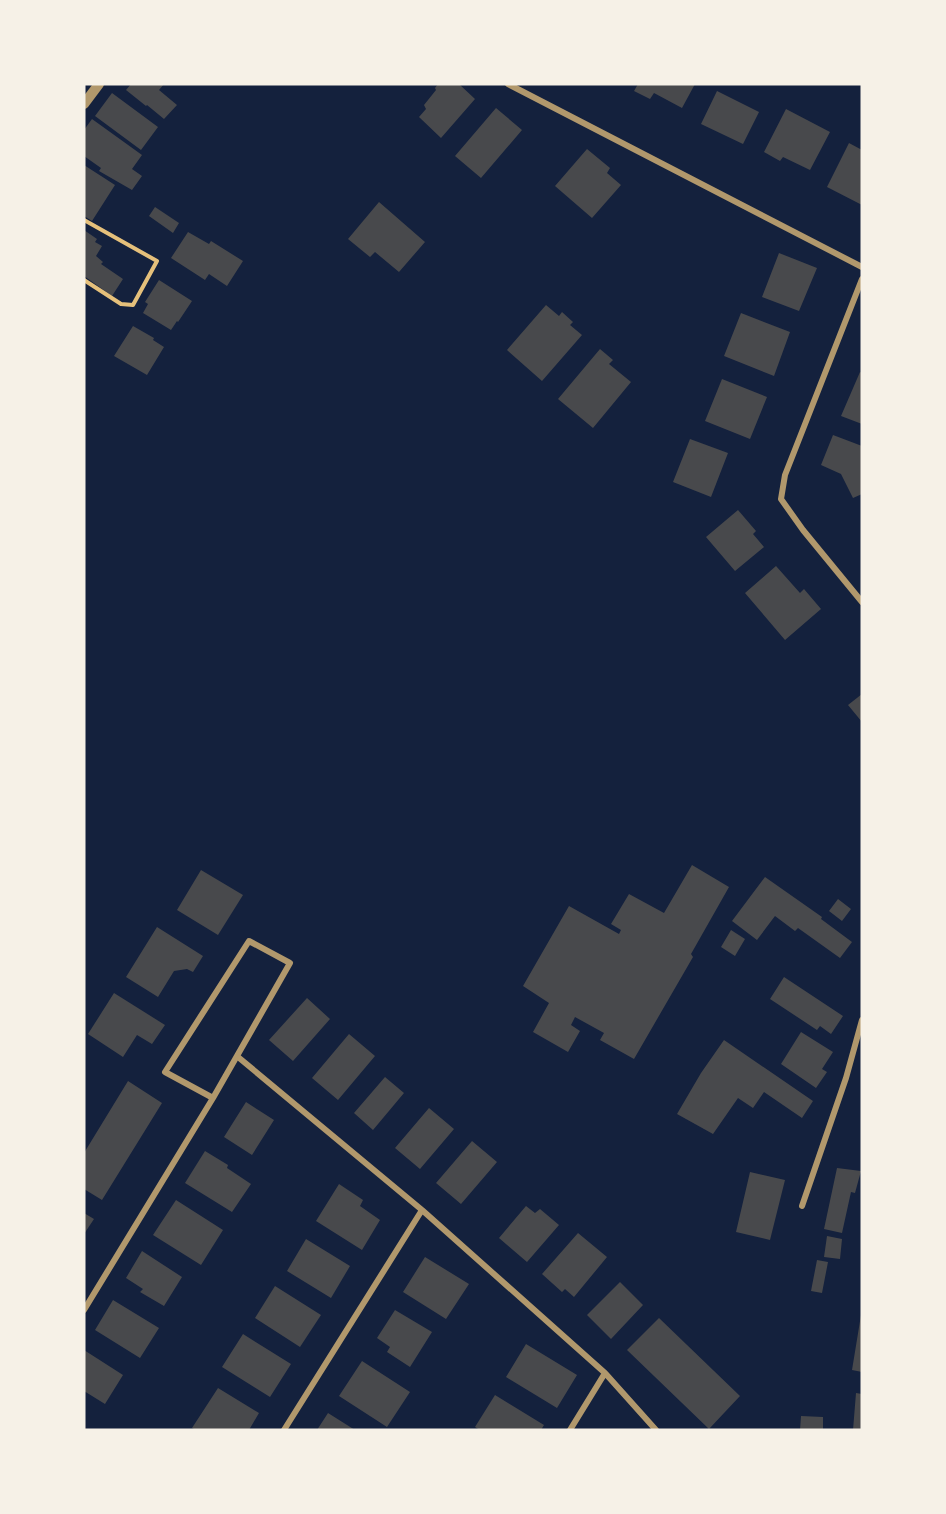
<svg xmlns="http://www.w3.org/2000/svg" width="946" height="1514" viewBox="0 0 946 1514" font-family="'Open Sans',sans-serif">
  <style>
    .building { fill: #48494c }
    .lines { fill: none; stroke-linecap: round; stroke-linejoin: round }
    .path { stroke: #e5c07b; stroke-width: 4 }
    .minor { stroke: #b1986c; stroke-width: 6 }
    .tertiary { stroke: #b1986c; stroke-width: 10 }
  </style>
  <rect width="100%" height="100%" fill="#14213d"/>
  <path class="building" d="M 131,84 L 164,84 L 159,90 L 177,105 L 164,119 L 147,105 L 146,106 L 126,90 Z
    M 438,84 L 459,84 L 475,99 L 441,138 L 419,117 L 426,109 L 424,105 L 436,90 L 435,88 Z
    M 638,84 L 695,84 L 682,108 L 654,93 L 650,99 L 634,91 Z
    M 717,91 L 759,112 L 743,144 L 701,124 Z
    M 112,93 L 158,127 L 141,150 L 95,116 Z
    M 496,108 L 522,130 L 481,178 L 455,156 Z
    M 786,109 L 830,132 L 810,170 L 783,157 L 780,161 L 764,152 Z
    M 92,119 L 142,155 L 132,169 L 142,176 L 132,190 L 99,171 L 101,168 L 84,156 L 84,130 Z
    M 849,143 L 862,150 L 862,205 L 827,187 Z
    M 587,149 L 610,168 L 607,173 L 621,185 L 592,218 L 555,186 Z
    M 84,165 L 115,185 L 92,221 L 84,216 Z
    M 379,202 L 425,242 L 399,272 L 375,252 L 370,257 L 348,239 Z
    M 155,207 L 179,223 L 173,233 L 149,216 Z
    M 84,230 L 97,239 L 95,242 L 102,246 L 96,256 L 103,262 L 101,264 L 123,279 L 112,296 L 84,276 Z
    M 188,232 L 209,244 L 211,241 L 243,261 L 227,286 L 209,274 L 205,280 L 171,258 Z
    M 779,253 L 817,268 L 799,311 L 762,297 Z
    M 159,280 L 192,301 L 178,322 L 177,321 L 171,330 L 143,313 L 148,304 L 145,302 Z
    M 546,305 L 559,316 L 562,312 L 573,322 L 570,325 L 582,335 L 542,381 L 507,350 Z
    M 741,313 L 790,332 L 774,376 L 724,356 Z
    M 133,326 L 154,338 L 153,340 L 164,347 L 147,375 L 114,356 Z
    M 600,349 L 613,360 L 609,364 L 631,382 L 593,428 L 558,399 Z
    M 860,372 L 862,373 L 862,424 L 841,416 Z
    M 722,379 L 767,397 L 750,439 L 705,421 Z
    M 833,435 L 862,446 L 862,494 L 853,498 L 841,474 L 821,465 Z
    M 690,439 L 728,453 L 711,497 L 673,482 Z
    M 738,510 L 756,531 L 753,534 L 764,547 L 735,571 L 706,537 Z
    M 776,566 L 800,593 L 804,589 L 821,609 L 785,640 L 745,593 Z
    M 862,694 L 862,722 L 848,705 Z
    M 692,865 L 729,887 L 691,954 L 693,957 L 634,1059 L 600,1040 L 604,1033 L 575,1017 L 571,1025 L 580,1031 L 568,1052 L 533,1032 L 549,1003 L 523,986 L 569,906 L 619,934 L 621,930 L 611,924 L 629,894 L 664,913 Z
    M 201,870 L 243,895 L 218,935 L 177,910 Z
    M 765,877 L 822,917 L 821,919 L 852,942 L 840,958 L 798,928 L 795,931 L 775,916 L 757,940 L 732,921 Z
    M 838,899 L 851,909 L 842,921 L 829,911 Z
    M 157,927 L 203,956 L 193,972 L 187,969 L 174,971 L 158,997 L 126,977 Z
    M 731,930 L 745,939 L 735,956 L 721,947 Z
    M 784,977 L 843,1016 L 831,1034 L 820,1026 L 817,1030 L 770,999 Z
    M 114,993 L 165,1025 L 152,1044 L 137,1035 L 123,1057 L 88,1034 Z
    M 307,998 L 330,1019 L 293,1061 L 269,1040 Z
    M 801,1032 L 833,1052 L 822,1069 L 827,1072 L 816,1088 L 781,1064 Z
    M 349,1034 L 375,1056 L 338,1100 L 312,1078 Z
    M 724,1040 L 813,1101 L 802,1118 L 764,1092 L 753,1108 L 738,1098 L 713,1134 L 677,1114 L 701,1073 Z
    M 385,1077 L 404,1093 L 373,1130 L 354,1113 Z
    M 128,1081 L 162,1103 L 102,1200 L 84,1189 L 84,1153 Z
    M 246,1102 L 274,1120 L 252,1155 L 224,1137 Z
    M 429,1108 L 454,1129 L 420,1169 L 395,1148 Z
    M 472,1141 L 497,1162 L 461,1204 L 436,1183 Z
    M 205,1151 L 228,1165 L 227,1168 L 251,1184 L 232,1212 L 185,1183 Z
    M 837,1168 L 861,1171 L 855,1193 L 851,1192 L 842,1233 L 824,1229 Z
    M 750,1172 L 785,1180 L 770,1240 L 736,1232 Z
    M 339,1184 L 363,1200 L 360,1206 L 380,1220 L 362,1250 L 316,1221 Z
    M 176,1200 L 223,1230 L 201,1265 L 153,1235 Z
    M 526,1206 L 535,1213 L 540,1209 L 559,1225 L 527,1262 L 499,1238 Z
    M 84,1213 L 94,1219 L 84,1234 Z
    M 578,1233 L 607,1257 L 574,1297 L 565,1289 L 562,1292 L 542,1274 Z
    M 827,1236 L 842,1239 L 840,1259 L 824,1257 Z
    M 306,1239 L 350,1266 L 331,1298 L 287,1271 Z
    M 142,1251 L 182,1277 L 164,1306 L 140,1292 L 143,1289 L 126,1278 Z
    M 425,1257 L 469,1284 L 446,1319 L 403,1292 Z
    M 817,1260 L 828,1262 L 822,1293 L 811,1291 Z
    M 620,1282 L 643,1305 L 611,1339 L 587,1315 Z
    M 275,1286 L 321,1315 L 300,1347 L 255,1318 Z
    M 113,1300 L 159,1328 L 140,1358 L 95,1330 Z
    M 395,1310 L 432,1332 L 410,1367 L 387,1352 L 390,1347 L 377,1338 Z
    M 861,1315 L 862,1315 L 862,1372 L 852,1370 Z
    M 659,1318 L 740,1396 L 709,1429 L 627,1350 Z
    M 243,1334 L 291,1364 L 270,1397 L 222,1367 Z
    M 526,1344 L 577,1375 L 557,1408 L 506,1377 Z
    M 84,1350 L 123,1375 L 105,1404 L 84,1391 Z
    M 362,1361 L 410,1392 L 387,1427 L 339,1396 Z
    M 218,1388 L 259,1413 L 249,1430 L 196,1430 L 192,1428 Z
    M 856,1393 L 862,1394 L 862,1430 L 853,1430 Z
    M 495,1395 L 544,1425 L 541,1430 L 480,1430 L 475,1427 Z
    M 328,1413 L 355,1430 L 317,1430 Z
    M 801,1416 L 823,1417 L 823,1430 L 800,1430 Z"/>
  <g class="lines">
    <path class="path" d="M 84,220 L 157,261 L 133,305 L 121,304 L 84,280"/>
    <path class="minor" d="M 508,84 L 862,267
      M 862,279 L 785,475 L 781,499 L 803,530 L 862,602
      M 238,1057 L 422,1210 L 605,1373 L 656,1430
      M 802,1206 L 846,1078 L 862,1020
      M 84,1310 L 213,1098 L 290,963 L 249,941 L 165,1072 L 213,1098
      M 284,1430 L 422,1210
      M 570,1430 L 605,1373"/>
    <path class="tertiary" d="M 84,104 L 99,84"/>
  </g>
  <rect width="946" height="1514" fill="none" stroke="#f6f1e7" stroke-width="171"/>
</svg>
